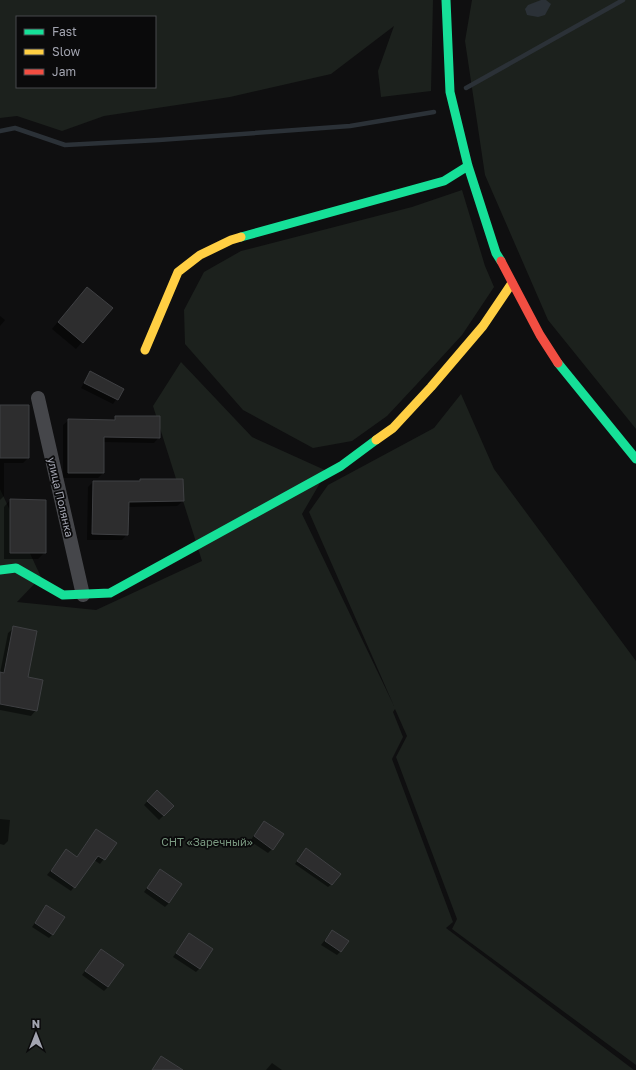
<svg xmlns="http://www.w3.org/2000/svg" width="636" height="1070" viewBox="0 0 636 1070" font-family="'Golos Text',sans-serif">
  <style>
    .green { fill: #1c211d; fill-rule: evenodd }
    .water { fill: #2b3137 }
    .shadow { fill: #0007 }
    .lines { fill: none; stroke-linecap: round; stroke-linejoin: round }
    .stream { stroke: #2b3137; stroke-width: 4.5 }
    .building { fill: #2d2d2e; stroke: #3f4043 }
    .street { stroke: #45464a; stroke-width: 14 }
    .fast { stroke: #16e098; stroke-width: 9 }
    .slow { stroke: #ffcf43; stroke-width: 9 }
    .jam { stroke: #f24e42; stroke-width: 9 }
    .labels { text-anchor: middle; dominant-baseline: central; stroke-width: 3.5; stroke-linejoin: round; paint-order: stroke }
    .street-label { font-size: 11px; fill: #a2a4b0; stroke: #0a0a0b }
    .park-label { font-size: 11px; fill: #7a9981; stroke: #0a0a0b }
  </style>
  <rect width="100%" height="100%" fill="#0f0f10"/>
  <path class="green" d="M 0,0 L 433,0 L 431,91 L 381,97 L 378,71 L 394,26 L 331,74 L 230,97 L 104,116 L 62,131 L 17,116 L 0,118 ZM 17,17 L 155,17 L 155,87 L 17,87 Z
    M 472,0 L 636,0 L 636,429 L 548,320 L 485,175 L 465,41 Z
    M 462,190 L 485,266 L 494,287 L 462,335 L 416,385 L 387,416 L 352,441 L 313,448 L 243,410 L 185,344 L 184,310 L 204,272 L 241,251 L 412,207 Z
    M 181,362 L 252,437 L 327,471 L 302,514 L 394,706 L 309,512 L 328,485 L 434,428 L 461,394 L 494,469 L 636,661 L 636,1065 L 452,929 L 457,919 L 396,757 L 407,736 L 395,709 L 393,712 L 403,737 L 392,759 L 453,922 L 446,928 L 634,1070 L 0,1070 L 0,489 L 41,577 L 17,602 L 96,610 L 202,561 L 153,406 Z"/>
  <path class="water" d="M 541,0 L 546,0 L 551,4 L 545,15 L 538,17 L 527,15 L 525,9 L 528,5 Z"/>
  <path class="shadow" d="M 81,294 L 111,308 L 76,349 L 52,329 Z
    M 0,316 L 5,320 L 0,326 Z
    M 90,373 L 123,389 L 113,404 L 81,388 Z
    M 0,406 L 28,458 L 23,463 L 4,463 L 4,496 L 0,500 Z
    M 116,417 L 159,437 L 154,443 L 103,442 L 103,473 L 98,478 L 63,478 L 63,425 L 69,420 L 112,421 Z
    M 140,480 L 183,501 L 177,506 L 128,507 L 127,534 L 122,540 L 87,540 L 88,487 L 93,482 L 138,482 Z
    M 10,500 L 44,553 L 38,559 L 4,559 L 4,507 Z
    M 14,628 L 36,710 L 31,716 L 0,710 L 0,673 L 8,633 Z
    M 153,795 L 173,806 L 159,820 L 144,805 Z
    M 0,819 L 10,820 L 8,841 L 4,845 L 0,844 Z
    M 264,822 L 272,849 L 268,853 L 250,841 Z
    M 96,830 L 115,844 L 100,864 L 94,860 L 71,891 L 47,875 L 66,851 L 76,858 Z
    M 306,849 L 332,884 L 328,887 L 295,864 Z
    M 160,870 L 169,903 L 165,907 L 144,892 Z
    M 47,906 L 53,934 L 49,938 L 32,927 Z
    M 332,931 L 341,951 L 337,955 L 321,945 Z
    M 189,935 L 200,968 L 196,972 L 173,957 Z
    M 101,950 L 108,987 L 104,991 L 82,975 Z
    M 272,1063 L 282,1070 L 266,1070 Z"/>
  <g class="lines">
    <path class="stream" d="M 466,88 L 623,0
      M 0,131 L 15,128 L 65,145 L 159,140 L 350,126 L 434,112"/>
  </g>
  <path class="building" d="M 87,287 L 113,308 L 83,343 L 58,322 Z
    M 90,371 L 124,389 L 118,400 L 84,383 Z
    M 0,405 L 29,405 L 29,458 L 0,458 Z
    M 115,416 L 160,416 L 160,438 L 104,437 L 104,473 L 68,473 L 68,419 L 115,420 Z
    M 140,479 L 183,479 L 184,501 L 129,502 L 128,535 L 92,534 L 93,481 L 140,481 Z
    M 10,499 L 46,500 L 46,553 L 10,553 Z
    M 13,626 L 37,631 L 28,677 L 43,680 L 37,711 L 0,704 L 0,672 L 4,673 Z
    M 157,790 L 174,806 L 164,816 L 147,801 Z
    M 264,821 L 284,834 L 273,850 L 254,836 Z
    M 96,829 L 117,843 L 105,860 L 98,856 L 75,888 L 51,871 L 66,849 L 77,857 Z
    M 306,848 L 341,874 L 332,885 L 297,861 Z
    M 160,869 L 182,884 L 169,903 L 147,888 Z
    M 46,905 L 65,917 L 53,935 L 35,923 Z
    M 332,930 L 349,941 L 341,952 L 325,941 Z
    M 189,933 L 213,949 L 200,969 L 176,953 Z
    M 101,949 L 124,965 L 108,987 L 85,971 Z
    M 161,1056 L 183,1070 L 152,1070 Z"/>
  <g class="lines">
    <path class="street" d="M 38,398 L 83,595"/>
    <path class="fast" d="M 446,0 L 450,92 L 468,166 L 496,253 L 501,261
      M 241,237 L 444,181 L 468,166
      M 558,363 L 636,459
      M 0,570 L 16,568 L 63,595 L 110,593 L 341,466 L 376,440"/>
    <path class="slow" d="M 145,350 L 178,272 L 200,255 L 231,240 L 241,237
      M 376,440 L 393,428 L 431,387 L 483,326 L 512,283"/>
    <path class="jam" d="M 501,261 L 540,335 L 558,363"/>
  </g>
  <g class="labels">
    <g class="street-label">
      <text transform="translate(61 497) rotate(77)">улица Полянка</text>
    </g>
    <g class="park-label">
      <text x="207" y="841">СНТ «Заречный»</text>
    </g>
  </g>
  <rect x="16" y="16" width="140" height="72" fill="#0a0a0b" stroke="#47484d"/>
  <rect x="24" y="29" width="20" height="6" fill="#16e098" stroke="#47484d"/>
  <text x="52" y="36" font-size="12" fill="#a2a4b0">Fast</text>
  <rect x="24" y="49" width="20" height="6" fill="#ffcf43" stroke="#47484d"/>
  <text x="52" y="56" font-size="12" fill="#a2a4b0">Slow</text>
  <rect x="24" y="69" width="20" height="6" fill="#f24e42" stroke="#47484d"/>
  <text x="52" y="76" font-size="12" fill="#a2a4b0">Jam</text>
  <g transform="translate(36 1034)" stroke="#0a0a0b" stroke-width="3" paint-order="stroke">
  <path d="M0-3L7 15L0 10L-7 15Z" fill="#a2a4b0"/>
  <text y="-6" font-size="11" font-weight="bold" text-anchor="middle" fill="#a2a4b0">N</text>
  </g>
</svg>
